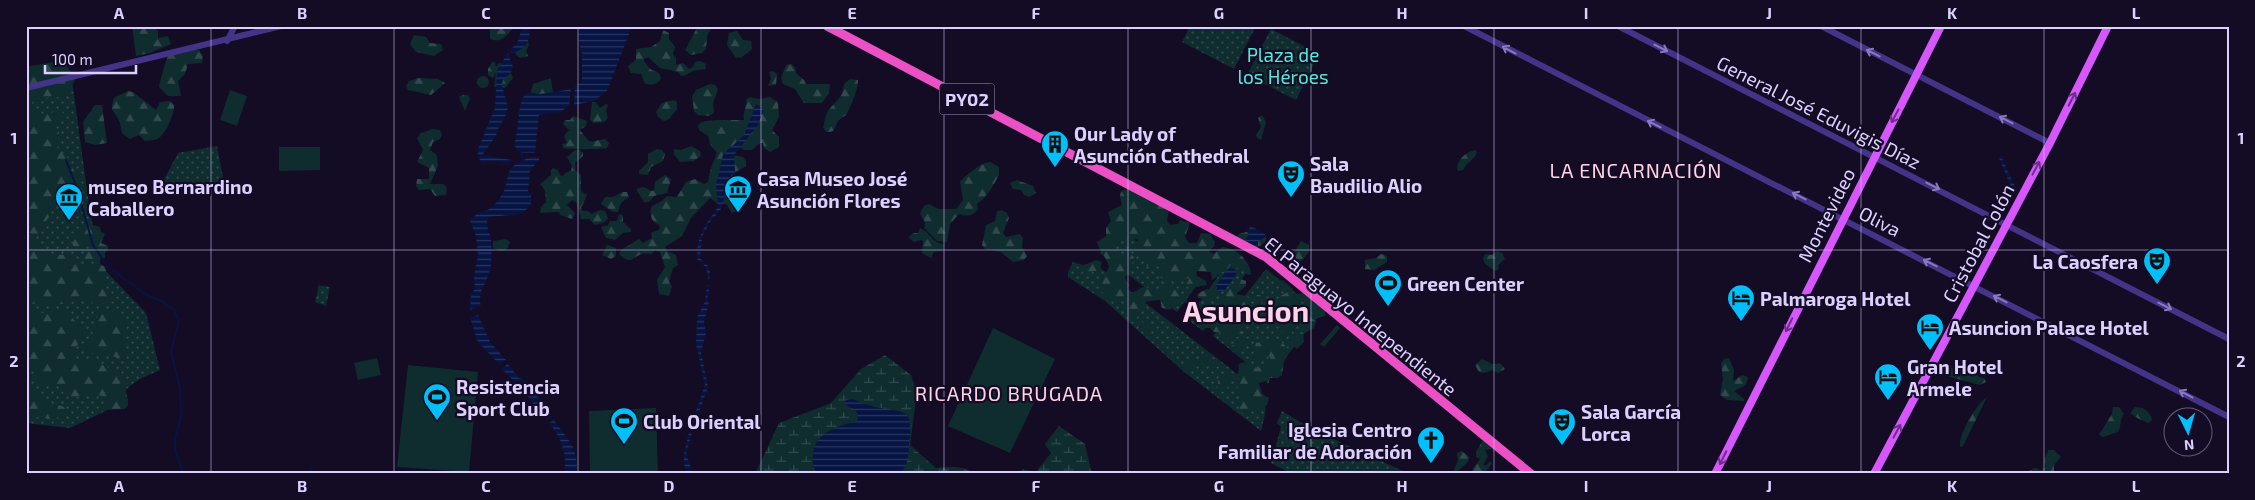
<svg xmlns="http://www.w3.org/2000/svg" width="2255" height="500" viewBox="0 0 2255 500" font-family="'Exo 2',sans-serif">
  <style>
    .grass { fill: url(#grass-dots) }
    .forest { fill: url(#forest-firs) }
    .wetland { fill: url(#wetland-marsh) }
    .garden { fill: #0f2c2f }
    .water { fill: url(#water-rules) }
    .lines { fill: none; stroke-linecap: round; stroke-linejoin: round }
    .stream { stroke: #061444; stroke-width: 2 }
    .tertiary { stroke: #433487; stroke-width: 6 }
    .primary { stroke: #d757ff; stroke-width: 8 }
    .trunk { stroke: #eb51c4; stroke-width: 9 }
    .oneway { stroke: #887abd }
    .oneway2 { stroke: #6c2e87 }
    .grid { fill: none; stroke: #dcd0ff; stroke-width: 1; stroke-opacity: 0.55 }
    .labels { text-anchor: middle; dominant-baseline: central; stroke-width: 4.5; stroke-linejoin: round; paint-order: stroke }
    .shield { fill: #140c24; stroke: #a095bd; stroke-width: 1 }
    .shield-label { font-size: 18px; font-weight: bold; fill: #dcd0ff }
    .park-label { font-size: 19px; fill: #53e8d8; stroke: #140c24 }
    .street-label { font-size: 19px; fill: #dcd0ff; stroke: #140c24 }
    .poi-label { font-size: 19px; font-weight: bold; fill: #dcd0ff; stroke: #140c24; text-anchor: start }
    .neighbourhood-label { font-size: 20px; letter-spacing: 1px; fill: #ffd2e8; stroke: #140c24 }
    .town-label { font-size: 29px; font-weight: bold; fill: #ffd2e8; stroke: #140c24 }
    .neatline { fill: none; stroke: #dcd0ff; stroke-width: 2 }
    .grid-label { font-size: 16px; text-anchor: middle; font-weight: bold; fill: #dcd0ff }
  </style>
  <defs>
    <pattern id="grass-dots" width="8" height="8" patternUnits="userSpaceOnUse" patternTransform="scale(1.25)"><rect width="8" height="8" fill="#0f2c2f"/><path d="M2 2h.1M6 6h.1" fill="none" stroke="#314a4e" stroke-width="1.8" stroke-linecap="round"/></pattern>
    <pattern id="forest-firs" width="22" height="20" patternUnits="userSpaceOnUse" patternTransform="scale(1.25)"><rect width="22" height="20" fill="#0f2c2f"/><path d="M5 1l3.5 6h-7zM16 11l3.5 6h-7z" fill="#314a4e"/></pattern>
    <pattern id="wetland-marsh" width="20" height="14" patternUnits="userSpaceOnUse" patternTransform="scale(1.25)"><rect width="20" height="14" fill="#0f2c2f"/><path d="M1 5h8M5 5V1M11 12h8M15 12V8" fill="none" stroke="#314a4e"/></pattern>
    <pattern id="water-rules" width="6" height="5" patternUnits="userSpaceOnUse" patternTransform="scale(1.25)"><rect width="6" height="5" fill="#061444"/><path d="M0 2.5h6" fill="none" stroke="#2a3560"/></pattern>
  </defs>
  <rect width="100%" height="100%" fill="#140c24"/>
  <path class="grass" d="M 1190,26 L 1256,26 L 1234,69 L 1182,42 Z
    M 1271,29 L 1319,54 L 1296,100 L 1247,75 Z
    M 72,80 L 90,212 L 101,266 L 146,313 L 160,370 C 142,378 124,384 118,405 L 70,428 L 26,423 L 26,91 Z
    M 217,146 L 224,182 L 156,195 L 178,153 Z
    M 1114,227 L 1200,281 L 1177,312 L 1100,253 Z
    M 1234,258 L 1247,272 L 1203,331 L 1187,319 L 1230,260 Z
    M 1073,262 L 1083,265 L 1094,263 L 1262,393 C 1269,405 1264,418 1261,431 L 1183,371 L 1105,301 L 1068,277 L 1068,272 Z
    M 1266,269 L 1321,313 L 1268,380 L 1213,336 Z
    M 319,285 L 330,287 L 326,306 L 315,302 Z
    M 1282,411 L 1310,428 L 1405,472 L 1292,474 L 1271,463 L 1281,427 L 1277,423 Z"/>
  <path class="forest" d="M 132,26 L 153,26 L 158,31 L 158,38 L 168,36 L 171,44 L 150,53 L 136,56 Z
    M 490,26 L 515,26 C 508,33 503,44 490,39 Z
    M 698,26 L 712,26 L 707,37 L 706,49 L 702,53 L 691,55 L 685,50 Z
    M 663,30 L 669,33 L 669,39 L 675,47 L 673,54 L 676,58 L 676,65 L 683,63 L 689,69 L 693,67 L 695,62 L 700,61 L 706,64 L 705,69 L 693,71 L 686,75 L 681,76 L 678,72 L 660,68 L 648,57 L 644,59 L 644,61 L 650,69 L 659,73 L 661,78 C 658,85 652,85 645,84 L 641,74 L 631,73 L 628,66 L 636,60 L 636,49 L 651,47 L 660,41 Z
    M 737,31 L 743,40 L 751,41 L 752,49 L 742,57 L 736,58 L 727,45 L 729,33 Z
    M 414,35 L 426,37 L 430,43 L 441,44 L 443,50 L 434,56 L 416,52 L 410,44 Z
    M 528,41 L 529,45 L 526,51 L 528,56 L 520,58 L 516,55 L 515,49 Z
    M 192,49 L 199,50 L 203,56 L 202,63 L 188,64 L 185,74 L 178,81 L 181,96 L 168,96 L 159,87 C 159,85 167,57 168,54 L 183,53 Z
    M 64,60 L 75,80 L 65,97 L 39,98 L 26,107 L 26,67 Z
    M 492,62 L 495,62 L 496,67 L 499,63 L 507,64 L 513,78 L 505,88 L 494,87 L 496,72 L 493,78 L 488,75 L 488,69 Z
    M 791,64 L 795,67 L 796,73 L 804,80 L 806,84 L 830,84 L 829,93 L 822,103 L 804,103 L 795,89 L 783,84 L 781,78 L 786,65 Z
    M 773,71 L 777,74 L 776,85 L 768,86 L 771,79 L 769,72 Z
    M477 82a6 6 0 1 1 12 0a6 6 0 1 1-12 0Z
    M 419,78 L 438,79 L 445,83 L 431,95 L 408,90 L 406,86 L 409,81 Z
    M 551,78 L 553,94 L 520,117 L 518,113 L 527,106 L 533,84 Z
    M 850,79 L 858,80 C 859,87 850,109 846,115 C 844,117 841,118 839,120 C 834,126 837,133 826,132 L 823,127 C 825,123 825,115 828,111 C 836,100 842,100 844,84 Z
    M 710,84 L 715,85 L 718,89 L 713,103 L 714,113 L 709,116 L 698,115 L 694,111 L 692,96 L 696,90 Z
    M 128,91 L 133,92 L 156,110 L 160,102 L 170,101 L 174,105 C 175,112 167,131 161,136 C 157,141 151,140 145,141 L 139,135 L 130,139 L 122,133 C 121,129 121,124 119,121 C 114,109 109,113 114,98 Z
    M 463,95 L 468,95 L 470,99 L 465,111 L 459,97 Z
    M 750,97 L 760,99 L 770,97 L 778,102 L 779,117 L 772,130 L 779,137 L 779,147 L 770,152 L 764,148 L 763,143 L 760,143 L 752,150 L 744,150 L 737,146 L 727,150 L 727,154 L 743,157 L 746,161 L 746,166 L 733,174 L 733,188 L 742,194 L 740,198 L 734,201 L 736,211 L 732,213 L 726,204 L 718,204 L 710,198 L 691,218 L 682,236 L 665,247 L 667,251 L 676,255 L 678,265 L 673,268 L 669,282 L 672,286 L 669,296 L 659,294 L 657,280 L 665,267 L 660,252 L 655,250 L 652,254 C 648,254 645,253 642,254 C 632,257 631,266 619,254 L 621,250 L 639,239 L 643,243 L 652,238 L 651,233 L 660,229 L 659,225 C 651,221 650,216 651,207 C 657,203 662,202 667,196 L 677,197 L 686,182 L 695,179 L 704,184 L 708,182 C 709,172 713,163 717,153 L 711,146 L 708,136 L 699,130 L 698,125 L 702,122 L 716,120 L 744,120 C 742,112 747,108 746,100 Z
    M 673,100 L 677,102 L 677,109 L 669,119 L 664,121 L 658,117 L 656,112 L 662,103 Z
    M 592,102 L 595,102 L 600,108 L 606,104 L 608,105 L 606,111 L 608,118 L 604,122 L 594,123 L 590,120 Z
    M 95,105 L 102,105 L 107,143 L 95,145 L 85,142 L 83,122 Z
    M 61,109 L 63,114 L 60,121 L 55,124 L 55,129 L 59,132 L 57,147 L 69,159 L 75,173 L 79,177 L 81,182 L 74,199 L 65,197 L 60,199 L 59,204 L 50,206 L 49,216 L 39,234 L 29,233 L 26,229 L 28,220 L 26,211 L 26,146 L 29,144 L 29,134 L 26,133 L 26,115 L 33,111 L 37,113 L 39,118 L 43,120 L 46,115 Z
    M 1262,115 L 1266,122 L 1261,140 L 1257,138 L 1256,135 L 1261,127 L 1258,118 Z
    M 573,116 L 587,121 L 586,126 L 580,130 C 592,145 586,142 605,139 L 609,143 L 607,148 C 604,149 568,150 563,148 L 562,144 L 567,143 L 564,136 L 569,130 L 563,124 L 565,120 L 570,120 Z
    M 432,129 L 440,130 L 442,135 L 440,139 L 433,142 L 430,150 L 437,155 L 438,166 L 430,184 L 443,184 L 447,187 L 446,195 L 435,196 L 430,189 L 419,190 L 416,186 L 417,179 L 429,179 L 429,168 L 417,162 L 423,150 L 417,138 L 420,134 Z
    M 691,146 L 700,151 L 701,156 L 694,161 L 680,162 L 674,154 L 674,149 L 681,150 Z
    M 657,149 L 662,150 L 665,154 L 663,161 L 651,167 L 648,175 L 639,174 L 639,171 L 648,162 L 648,154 Z
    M 575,150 L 580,150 L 583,153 L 583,156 L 575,163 L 576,171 L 581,175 L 581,191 L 587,195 L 581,208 L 583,211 L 588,211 L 592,214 L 600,210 L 605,211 L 608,218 L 605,222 L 595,225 L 589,219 L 581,219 L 577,203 L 572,200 L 567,205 L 575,213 L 572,219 L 560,215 L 559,212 L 540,213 L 541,207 L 546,202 C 545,193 547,191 540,184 L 551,175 L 551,170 L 553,168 L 558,170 L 560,175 L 563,176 L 565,173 L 571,171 L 572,166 L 567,157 Z
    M 1475,150 L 1477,152 C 1475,159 1466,163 1463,170 L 1458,171 L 1457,167 C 1459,158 1466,152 1475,150 Z
    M 990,162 L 999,167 L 999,175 C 993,186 988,196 977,204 L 978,209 C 973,216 967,217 959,214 L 950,224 L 947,242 L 937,241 L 924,228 L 925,223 L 920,213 L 924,206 L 929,204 L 938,209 L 956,209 L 963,200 L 960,181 C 969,174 978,164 990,162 Z
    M 665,175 L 671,179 L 667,193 L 654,196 L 649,202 L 644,202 L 636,189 L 643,187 L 652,191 L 654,190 L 655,182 Z
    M 1017,180 L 1033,186 L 1036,193 L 1029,197 L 1024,195 L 1021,190 L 1013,189 L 1010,183 Z
    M 1130,189 L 1153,202 L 1154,204 L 1163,205 L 1169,209 L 1167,221 L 1170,225 L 1178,224 L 1180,220 L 1190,223 L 1185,237 L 1189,243 L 1197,243 L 1201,233 L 1210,234 L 1215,242 L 1214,247 L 1209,250 L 1210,252 L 1214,254 L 1222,247 C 1236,248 1250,260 1251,274 L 1248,275 L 1243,269 L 1237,268 L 1235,262 L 1212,280 L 1211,272 L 1196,271 L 1197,276 L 1206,281 L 1207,285 L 1189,288 L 1186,285 L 1190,278 L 1188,277 L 1167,281 L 1158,276 L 1159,269 L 1165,264 L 1157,263 L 1147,266 L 1137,253 L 1130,249 L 1134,243 L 1138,241 L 1138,239 L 1130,240 L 1122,235 L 1115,244 L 1114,255 L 1116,257 C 1123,255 1127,251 1134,257 L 1131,269 L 1125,278 L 1129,285 L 1124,296 L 1118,302 L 1108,301 L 1099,288 L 1097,281 L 1105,275 L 1109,267 C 1107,257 1099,252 1097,242 L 1106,236 L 1106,228 L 1111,221 L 1108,212 L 1122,205 C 1120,196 1117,189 1130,189 Z
    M 622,192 L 627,192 L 629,197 L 621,203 L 618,212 L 613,212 L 601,204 L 605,197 L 613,197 Z
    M 1002,210 L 1007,213 L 1009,218 L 1003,233 L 1006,237 L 1020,234 L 1023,238 L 1022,247 L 1027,256 L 1024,260 L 1013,262 L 1001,252 L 985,249 L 982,245 L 986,225 L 995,221 L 997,211 Z
    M 619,214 L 623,215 L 623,222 L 631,229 L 631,232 L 623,233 L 615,240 C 603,237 607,239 601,227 L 608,225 L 610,221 L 617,221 Z
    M 89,224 L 100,227 L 101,232 L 105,234 L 101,243 L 108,246 L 108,249 L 105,253 L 105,258 L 87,263 L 84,256 L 90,249 L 89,246 L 77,250 L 73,246 L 72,239 L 70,239 L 68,234 L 85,231 Z
    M 920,228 C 930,232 929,240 944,245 L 942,251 L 934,252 L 931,258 L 922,253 L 923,241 L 921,240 L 914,242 L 908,237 L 914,233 L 918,233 Z
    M 1250,231 L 1266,237 C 1267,243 1261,246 1255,247 L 1236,237 L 1239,234 Z
    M 34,239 L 39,240 L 42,250 L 49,256 L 70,254 L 74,255 L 83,266 L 98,264 L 104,266 L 106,270 L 105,286 L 113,299 L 111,303 L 93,304 L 90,296 L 90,299 L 48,306 L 26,302 L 26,240 Z
    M 506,239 L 510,242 L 507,249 L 502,251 L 493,248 L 493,241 Z
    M 1301,241 L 1309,245 L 1309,252 L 1299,264 L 1288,256 L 1296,250 Z
    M 607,245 L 616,248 L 616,256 L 611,259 L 602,255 Z
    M 1497,251 L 1502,253 L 1505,259 L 1498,265 L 1499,268 L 1496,271 L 1485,264 L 1483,259 L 1485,254 L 1492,255 Z
    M 1381,254 L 1387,256 L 1387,262 L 1374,270 L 1365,269 L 1365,260 L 1376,258 Z
    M 1096,260 L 1102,262 L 1100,269 L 1088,274 L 1083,273 L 1082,269 L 1085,265 Z
    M 1241,279 L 1246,281 L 1246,286 L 1236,294 L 1246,296 L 1251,300 L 1248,305 L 1242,307 L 1245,311 L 1244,315 L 1253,319 L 1245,323 L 1240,328 L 1244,336 L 1241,338 L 1235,336 L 1227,339 L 1219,337 L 1219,332 L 1214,332 L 1210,328 L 1200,328 L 1210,314 L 1222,314 L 1222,310 L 1217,308 L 1218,304 L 1226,299 L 1225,294 L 1238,280 Z
    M 1282,280 L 1293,289 L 1293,293 L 1301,294 L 1304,291 L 1325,311 L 1325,316 L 1318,318 L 1309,310 L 1305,303 L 1299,301 L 1292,306 L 1286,306 L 1284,309 L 1288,313 L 1280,317 L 1279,311 L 1266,309 L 1262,302 L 1255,303 L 1254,299 L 1257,295 L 1260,295 L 1262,299 L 1271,299 L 1276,302 L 1280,296 L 1288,292 L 1277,283 L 1278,281 Z
    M 1162,283 L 1171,285 L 1179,295 L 1186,295 L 1188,302 L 1174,304 L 1170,310 L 1162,308 L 1160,300 L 1148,301 L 1141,305 L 1136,321 L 1131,322 L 1122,309 L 1126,296 L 1143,287 L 1158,289 Z
    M 1207,289 L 1216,291 L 1219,296 L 1209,299 L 1198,298 L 1197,294 Z
    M 57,308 L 67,312 L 85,332 L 84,337 L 74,349 L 75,359 L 97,362 L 111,369 L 121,371 L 128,400 L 128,405 L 125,409 L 102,410 L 106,400 L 103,396 C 94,393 74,400 67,396 C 63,393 61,388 56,385 L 41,384 L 37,381 L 35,365 L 26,361 L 26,314 L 33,311 L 48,314 Z
    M 107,309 L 121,316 L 127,324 L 124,339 L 127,355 L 125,360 L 116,357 L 94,354 L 85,349 L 96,319 L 102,310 Z
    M 1298,311 L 1310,314 L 1311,318 L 1316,321 L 1314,328 L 1303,334 L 1304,342 L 1297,349 L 1291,343 L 1305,328 L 1304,323 L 1296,322 L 1295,312 Z
    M 1138,321 L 1148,324 L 1151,335 L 1149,340 L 1138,325 Z
    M 1279,321 L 1286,321 L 1293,328 L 1292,333 L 1284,339 L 1281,337 L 1282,330 L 1278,326 Z
    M 1246,337 L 1248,341 L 1240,355 L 1231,346 L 1242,342 Z
    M 1275,339 L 1280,340 L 1290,351 L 1284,362 L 1282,375 L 1278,378 L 1270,378 L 1268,384 L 1266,381 L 1259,383 L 1262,394 L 1269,398 L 1267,405 L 1243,414 L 1237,405 L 1242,398 L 1237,388 L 1240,384 L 1241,377 L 1233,380 L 1224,392 L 1217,390 L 1218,380 L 1231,373 L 1238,374 L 1239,364 C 1246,360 1253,364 1257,369 L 1270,360 L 1270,357 L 1268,355 L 1263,355 L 1257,361 L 1252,359 L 1256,343 Z
    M 1210,355 L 1215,358 L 1213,364 L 1199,363 L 1189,374 L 1183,372 L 1184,365 L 1190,359 L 1200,359 Z
    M 1729,358 L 1734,370 L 1733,381 L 1742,375 L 1748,377 L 1746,385 L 1734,391 L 1744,399 L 1744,401 L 1727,400 L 1720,395 L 1723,379 L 1721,363 L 1724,359 Z
    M 1482,359 L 1492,364 L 1500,363 L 1505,369 L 1498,373 L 1492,370 L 1485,373 L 1479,372 L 1475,365 Z
    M 1951,368 L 1963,372 L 1972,370 L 1979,377 L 1984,378 L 1986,382 L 1980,385 L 1950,377 L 1947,376 L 1946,369 Z
    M 26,388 C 36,390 38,398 46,402 C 53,406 61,403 67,410 L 67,415 L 52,419 L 26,416 Z
    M 1987,397 L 1965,442 L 1962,447 L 1960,446 C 1959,434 1977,403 1987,397 Z
    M 2113,407 L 2119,407 L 2124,414 C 2119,420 2122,425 2118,432 L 2103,437 L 2099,435 L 2112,414 Z
    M 2135,407 C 2144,407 2150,411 2152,420 L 2149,423 L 2139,419 L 2130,413 Z
    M 1483,440 L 1497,450 L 1494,452 L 1492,449 L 1485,450 L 1488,456 L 1483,465 L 1487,465 L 1490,461 L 1492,463 L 1485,473 L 1475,474 L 1472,470 L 1480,459 L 1476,457 L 1476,452 Z
    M 2048,450 L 2054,450 L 2061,457 L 2054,465 L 2054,472 L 2066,474 L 2029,474 L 2029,471 L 2035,468 L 2041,470 L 2046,467 L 2044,461 Z
    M 1462,451 L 1469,457 L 1468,462 L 1455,473 L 1454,470 L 1458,460 L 1457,453 Z"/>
  <path class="wetland" d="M 885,355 L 911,375 L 917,392 L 910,445 L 936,468 C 948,467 965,465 973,474 L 755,474 L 779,423 L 831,403 L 861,369 Z
    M 1059,426 L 1085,444 L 1092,474 L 1018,474 L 1023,469 L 1036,472 L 1051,453 L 1045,444 Z"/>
  <path class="garden" d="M 230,90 L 247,96 L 237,126 L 220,120 Z
    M 279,147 L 320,147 L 320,170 L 279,171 Z
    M 1337,325 L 1340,328 L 1324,347 L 1320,344 Z
    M 993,328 L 1055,359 L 1010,453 L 948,426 Z
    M 377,358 L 381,375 L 358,380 L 354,363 Z
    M 408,365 L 478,372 L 469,472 L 397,467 Z
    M 656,408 L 658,474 L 590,474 L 589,411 Z"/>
  <path class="water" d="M 523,26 L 530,26 C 530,41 527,49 512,53 L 509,51 L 517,43 Z
    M 580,26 L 632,26 L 607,91 L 594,101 L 574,105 L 575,86 L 582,82 L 582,55 L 578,36 Z
    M 508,53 L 510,55 L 510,60 L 513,67 L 511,73 L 503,80 L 502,85 L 508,108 L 505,117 L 499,127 L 496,136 L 483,154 C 486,156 509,160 513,160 L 508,163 L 496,161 L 482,163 L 478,157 L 478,149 L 495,108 L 497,70 Z
    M 571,89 L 569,106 L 560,112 L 539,115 L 535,153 L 520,153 L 514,145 C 519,134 517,95 528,93 C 531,92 536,94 540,94 C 550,93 561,91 571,89 Z
    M 756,104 L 764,109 L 758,125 L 734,155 L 735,171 L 727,180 L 727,192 L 721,209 L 710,222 L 702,237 L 700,258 L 710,268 L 710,278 L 708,279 L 706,267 L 697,259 C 696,236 706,224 718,207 L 716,185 L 723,155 L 744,135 Z
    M 2001,156 L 2017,191 L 2014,194 L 1999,158 Z
    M 533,157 L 539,157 L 539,160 L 530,171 L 528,191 L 531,195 L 531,204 L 522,214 L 488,217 C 485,227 490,231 491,240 C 492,248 491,257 491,265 C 490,280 476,291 481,306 L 470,310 L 471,294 L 475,289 L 474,277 L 478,255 L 476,236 L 470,221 C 481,207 486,215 495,204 C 516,183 496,166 533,157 Z
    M 1251,226 L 1265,234 L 1265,237 L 1258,242 L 1258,247 L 1255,248 L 1245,241 L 1249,234 L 1247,231 Z
    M 1232,268 L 1235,270 L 1236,275 L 1224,291 L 1218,292 L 1216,285 L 1228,269 Z
    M 707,285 L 710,285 L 707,300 L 709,303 L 704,322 L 706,333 L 701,352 L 708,387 L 692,432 L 689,431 L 705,385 L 696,344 L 697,318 L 705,301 Z
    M 478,315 L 490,342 L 506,360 L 499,364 L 478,342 L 470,318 Z
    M 508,364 L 519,378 L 527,381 L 551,417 L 546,420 L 522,389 L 504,371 L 502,368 Z
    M 853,399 C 860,402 867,405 875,407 C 907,413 914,407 909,446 C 908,457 908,466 900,474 L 821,474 L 815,471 C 805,438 830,428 857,421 L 858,415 L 855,410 L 844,404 L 846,400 Z
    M 554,420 C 567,439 580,448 576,474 L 563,474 C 570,458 560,435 549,423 Z
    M 689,432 L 692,433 L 686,454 L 693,474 L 687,474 L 684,464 L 684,454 Z"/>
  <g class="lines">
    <path class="stream" d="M 521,151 L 523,161
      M 66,160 L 75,183 L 93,245 L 107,266 L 145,294 L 165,303 L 174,310 L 179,321 L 171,351 L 180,389 L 181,417 L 175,438 L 175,449 L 183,474
      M 309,474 L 311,468"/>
    <path class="tertiary" d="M 1464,26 L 2229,417
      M 1618,26 L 2229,339
      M 1821,26 L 2050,143
      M 227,41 L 235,26
      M 26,88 L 281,26"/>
    <path class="primary" d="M 1715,474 L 1941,26
      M 1874,474 L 2050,143 L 2108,26"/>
    <path class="trunk" d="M 827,26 L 1266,257 L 1531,474"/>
  </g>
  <defs><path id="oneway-shaft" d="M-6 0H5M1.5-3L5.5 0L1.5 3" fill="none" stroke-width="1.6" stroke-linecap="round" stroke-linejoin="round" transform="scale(1.25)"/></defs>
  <g class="oneway">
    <use href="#oneway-shaft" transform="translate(1661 48) rotate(27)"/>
    <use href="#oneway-shaft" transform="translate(1509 50) rotate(-152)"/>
    <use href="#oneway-shaft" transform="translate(1873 53) rotate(-153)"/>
    <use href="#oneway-shaft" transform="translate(2006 120) rotate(-153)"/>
    <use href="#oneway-shaft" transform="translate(1654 124) rotate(-153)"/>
    <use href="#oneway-shaft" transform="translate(1933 186) rotate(27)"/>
    <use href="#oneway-shaft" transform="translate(1799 196) rotate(-153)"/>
    <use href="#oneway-shaft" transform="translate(1930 263) rotate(-153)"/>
    <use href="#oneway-shaft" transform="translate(2000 299) rotate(-153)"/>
    <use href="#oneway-shaft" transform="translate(2165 306) rotate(27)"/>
    <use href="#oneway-shaft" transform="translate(2186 394) rotate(-152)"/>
  </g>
  <g class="oneway2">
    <use href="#oneway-shaft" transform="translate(2072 99) rotate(-63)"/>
    <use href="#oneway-shaft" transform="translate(1895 116) rotate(118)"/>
    <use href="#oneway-shaft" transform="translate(2036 168) rotate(-62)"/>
    <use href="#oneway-shaft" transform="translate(1789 325) rotate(116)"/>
    <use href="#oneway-shaft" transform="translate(1897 431) rotate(-62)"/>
    <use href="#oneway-shaft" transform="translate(1723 458) rotate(116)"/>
  </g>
  <path class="grid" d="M 211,26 L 211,474M 394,26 L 394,474M 578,26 L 578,474M 761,26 L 761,474M 944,26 L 944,474M 1128,26 L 1128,474M 1311,26 L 1311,474M 1494,26 L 1494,474M 1678,26 L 1678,474M 1861,26 L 1861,474M 2044,26 L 2044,474M 26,250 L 2229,250"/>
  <defs>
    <g id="building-pin" transform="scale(1.4375)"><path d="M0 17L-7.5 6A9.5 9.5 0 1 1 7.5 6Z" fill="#00bffb" stroke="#140c24"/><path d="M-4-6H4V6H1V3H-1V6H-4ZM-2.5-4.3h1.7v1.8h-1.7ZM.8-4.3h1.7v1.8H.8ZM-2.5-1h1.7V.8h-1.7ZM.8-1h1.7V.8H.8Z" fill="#111"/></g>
    <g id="theatre-pin" transform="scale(1.4375)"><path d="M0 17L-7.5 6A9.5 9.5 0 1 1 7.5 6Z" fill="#00bffb" stroke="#140c24"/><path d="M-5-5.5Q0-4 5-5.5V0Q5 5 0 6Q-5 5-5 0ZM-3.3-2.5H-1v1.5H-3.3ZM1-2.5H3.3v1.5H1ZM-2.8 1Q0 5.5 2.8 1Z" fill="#111"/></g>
    <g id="museum-pin" transform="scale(1.4375)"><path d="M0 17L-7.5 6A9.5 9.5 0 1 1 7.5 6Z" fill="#00bffb" stroke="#140c24"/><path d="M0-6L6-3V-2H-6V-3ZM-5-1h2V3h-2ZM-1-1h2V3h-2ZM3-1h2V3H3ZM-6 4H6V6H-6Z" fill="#111"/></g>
    <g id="stadium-pin" transform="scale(1.4375)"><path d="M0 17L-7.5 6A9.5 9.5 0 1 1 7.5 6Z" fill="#00bffb" stroke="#140c24"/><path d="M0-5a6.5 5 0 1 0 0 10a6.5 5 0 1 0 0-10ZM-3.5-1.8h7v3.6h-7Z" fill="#111"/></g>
    <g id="hotel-pin" transform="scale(1.4375)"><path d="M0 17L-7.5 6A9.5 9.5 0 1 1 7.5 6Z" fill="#00bffb" stroke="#140c24"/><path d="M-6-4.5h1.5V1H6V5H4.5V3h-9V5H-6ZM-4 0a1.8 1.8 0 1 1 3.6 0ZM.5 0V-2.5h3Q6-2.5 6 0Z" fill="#111"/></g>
    <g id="church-pin" transform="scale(1.4375)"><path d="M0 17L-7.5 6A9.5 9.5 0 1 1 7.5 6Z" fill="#00bffb" stroke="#140c24"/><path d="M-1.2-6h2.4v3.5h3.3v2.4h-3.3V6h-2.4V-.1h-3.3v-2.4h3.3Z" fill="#111"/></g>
  </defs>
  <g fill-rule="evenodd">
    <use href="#building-pin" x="1055" y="144"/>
    <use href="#theatre-pin" x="1291" y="174"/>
    <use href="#museum-pin" x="738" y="189"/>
    <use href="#museum-pin" x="69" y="197"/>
    <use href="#theatre-pin" x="2157" y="261"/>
    <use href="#stadium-pin" x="1388" y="283"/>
    <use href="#hotel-pin" x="1741" y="298"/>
    <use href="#hotel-pin" x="1930" y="327"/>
    <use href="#hotel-pin" x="1888" y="377"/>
    <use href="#stadium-pin" x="437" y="397"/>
    <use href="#stadium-pin" x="624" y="421"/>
    <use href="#theatre-pin" x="1562" y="422"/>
    <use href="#church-pin" x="1431" y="440"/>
  </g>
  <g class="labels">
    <rect class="shield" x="939.5" y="83.5" width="55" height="31" rx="4"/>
    <g class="shield-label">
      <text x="967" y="99">PY02</text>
    </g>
    <g class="park-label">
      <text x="1283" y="54">Plaza de<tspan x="1283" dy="22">los Héroes</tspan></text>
    </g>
    <g class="street-label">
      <text transform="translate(1819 112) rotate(27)">General José Eduvigis Díaz</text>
      <text transform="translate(1826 215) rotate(-63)">Montevideo</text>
      <text transform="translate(1880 221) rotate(27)">Oliva</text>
      <text transform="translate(1978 243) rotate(-62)">Cristobal Colón</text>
      <text transform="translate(1361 316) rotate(39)">El Paraguayo Independiente</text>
    </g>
    <g class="poi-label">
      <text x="1074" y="133">Our Lady of<tspan x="1074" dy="22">Asunción Cathedral</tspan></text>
      <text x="1310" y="163">Sala<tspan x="1310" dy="22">Baudilio Alio</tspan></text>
      <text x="757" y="178">Casa Museo José<tspan x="757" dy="22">Asunción Flores</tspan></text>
      <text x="88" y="186">museo Bernardino<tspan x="88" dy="22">Caballero</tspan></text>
      <text x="2138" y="261" text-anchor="end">La Caosfera</text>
      <text x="1407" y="283">Green Center</text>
      <text x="1760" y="298">Palmaroga Hotel</text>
      <text x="1949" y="327">Asuncion Palace Hotel</text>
      <text x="1907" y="366">Gran Hotel<tspan x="1907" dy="22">Armele</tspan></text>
      <text x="456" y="386">Resistencia<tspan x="456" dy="22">Sport Club</tspan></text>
      <text x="1581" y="411">Sala García<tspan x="1581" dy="22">Lorca</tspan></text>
      <text x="643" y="421">Club Oriental</text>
      <text x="1412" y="429" text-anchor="end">Iglesia Centro<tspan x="1412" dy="22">Familiar de Adoración</tspan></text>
    </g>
    <g class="neighbourhood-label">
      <text x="1636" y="170">LA ENCARNACIÓN</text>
      <text x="1009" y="393">RICARDO BRUGADA</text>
    </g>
    <g class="town-label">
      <text x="1246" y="310">Asuncion</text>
    </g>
  </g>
  <rect width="2255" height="500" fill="none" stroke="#140c24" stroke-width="55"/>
  <g transform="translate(2188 432) rotate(175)"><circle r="24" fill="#140c24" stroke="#645a7c"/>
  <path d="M0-4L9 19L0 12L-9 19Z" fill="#00bffb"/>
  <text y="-8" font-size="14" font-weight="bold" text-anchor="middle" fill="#dcd0ff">N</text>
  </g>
  <path d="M45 65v8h91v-8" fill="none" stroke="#dcd0ff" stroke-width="2.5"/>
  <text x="52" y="65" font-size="15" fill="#dcd0ff" stroke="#140c24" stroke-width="4" paint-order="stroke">100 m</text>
  <rect x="28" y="28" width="2200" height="444" class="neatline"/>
  <g class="grid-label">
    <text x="119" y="19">A</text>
    <text x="302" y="19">B</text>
    <text x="486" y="19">C</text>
    <text x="669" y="19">D</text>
    <text x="852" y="19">E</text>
    <text x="1036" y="19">F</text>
    <text x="1219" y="19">G</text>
    <text x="1402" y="19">H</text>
    <text x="1586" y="19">I</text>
    <text x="1769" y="19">J</text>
    <text x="1952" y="19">K</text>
    <text x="2136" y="19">L</text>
    <text x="14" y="144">1</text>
    <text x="2241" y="144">1</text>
    <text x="14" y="367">2</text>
    <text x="2241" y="367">2</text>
    <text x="119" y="492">A</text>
    <text x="302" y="492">B</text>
    <text x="486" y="492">C</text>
    <text x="669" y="492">D</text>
    <text x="852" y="492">E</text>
    <text x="1036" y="492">F</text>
    <text x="1219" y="492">G</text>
    <text x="1402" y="492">H</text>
    <text x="1586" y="492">I</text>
    <text x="1769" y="492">J</text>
    <text x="1952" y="492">K</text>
    <text x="2136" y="492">L</text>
  </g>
</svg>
